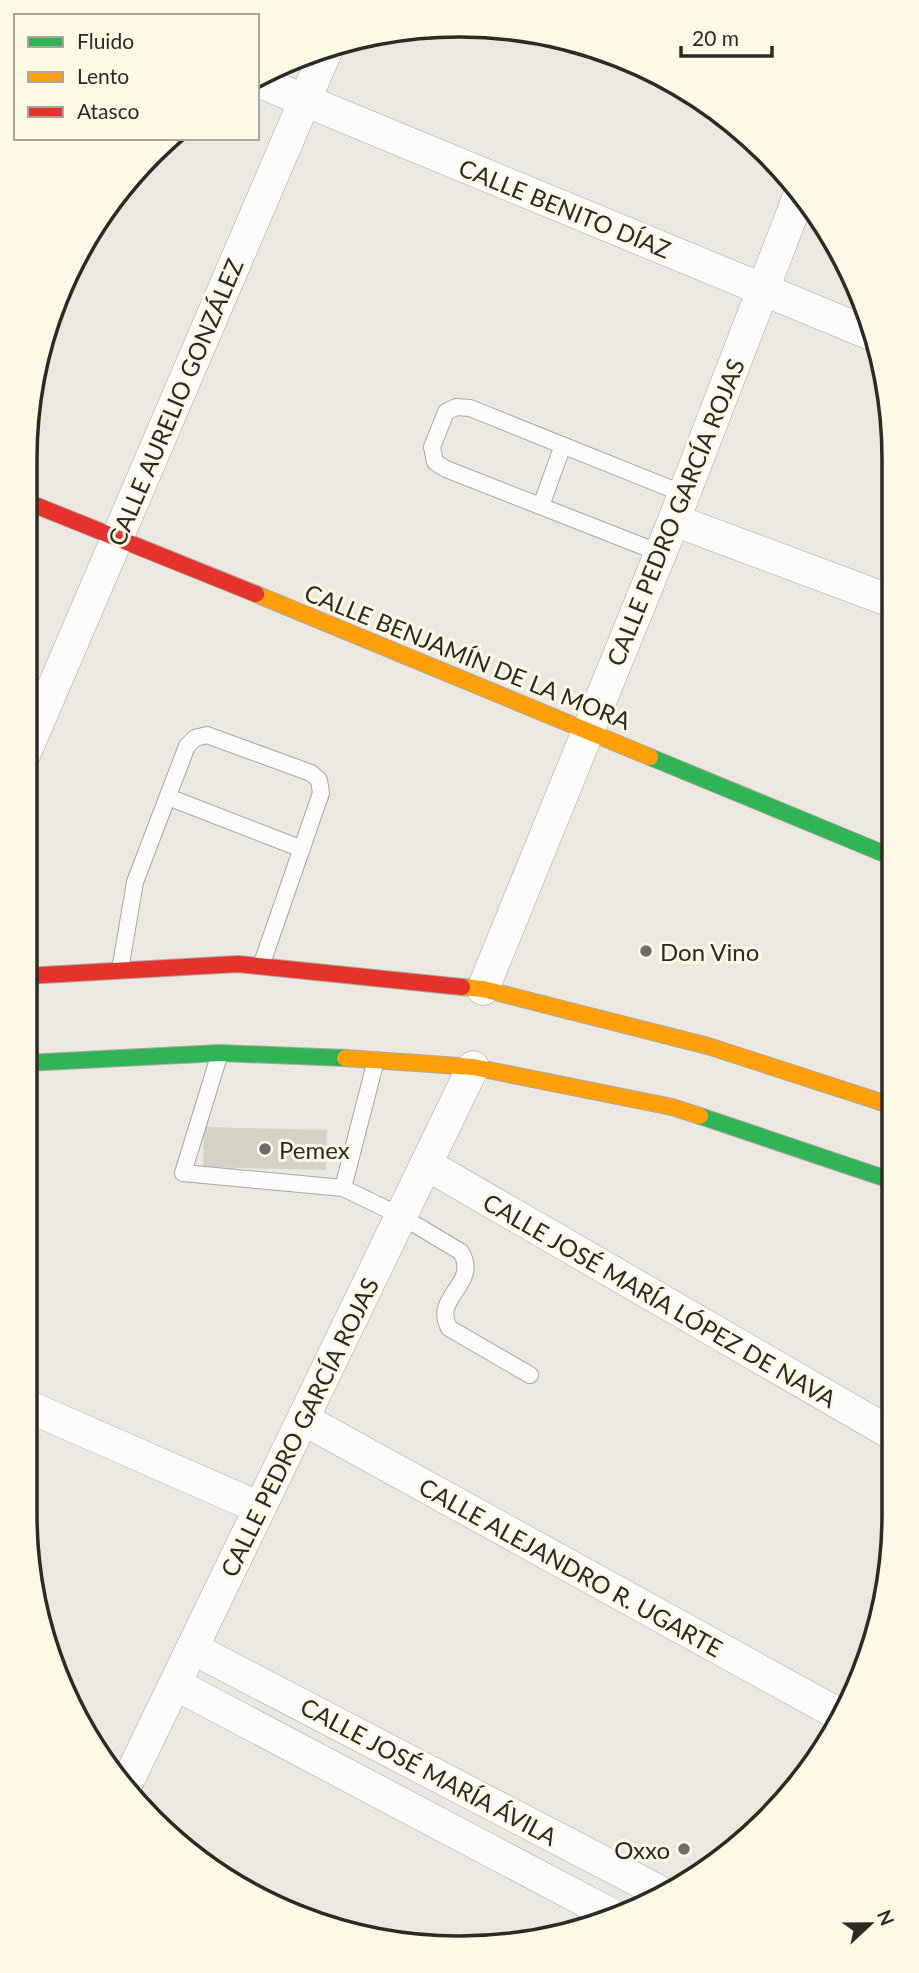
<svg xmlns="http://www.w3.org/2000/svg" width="919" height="1973" viewBox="0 0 919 1973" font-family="Lato,sans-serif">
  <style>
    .building { fill: #d5d1c5 }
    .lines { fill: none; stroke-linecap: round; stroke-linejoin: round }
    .lane-casing { stroke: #aaa7a0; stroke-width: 18 }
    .street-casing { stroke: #aaa7a0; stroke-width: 33 }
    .fast-casing { stroke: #aaa7a0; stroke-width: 18 }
    .slow-casing { stroke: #aaa7a0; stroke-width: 18 }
    .jam-casing { stroke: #aaa7a0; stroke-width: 18 }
    .lane { stroke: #fcfcfa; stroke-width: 16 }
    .street { stroke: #fcfcfa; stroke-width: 32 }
    .fast { stroke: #30b455; stroke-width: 16 }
    .slow { stroke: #ff9f0a; stroke-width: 16 }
    .jam { stroke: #e5322d; stroke-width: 16 }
    .poi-dot { fill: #6f6c65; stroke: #fef9e7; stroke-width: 2.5 }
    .labels { text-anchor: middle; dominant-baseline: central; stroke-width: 6; stroke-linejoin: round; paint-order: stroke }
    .street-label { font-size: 24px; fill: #2c2a23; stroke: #fef9e7 }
    .poi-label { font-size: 24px; fill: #2c2a23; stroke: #fef9e7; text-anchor: start }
    .rim { fill: none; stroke: #2c2a23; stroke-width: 3.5 }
  </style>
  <rect width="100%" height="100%" fill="#ece8df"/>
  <path class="building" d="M 204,1127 L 327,1130 L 326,1170 L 203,1167 Z"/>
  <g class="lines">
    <g class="lane-casing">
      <path id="lane" d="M 541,506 L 563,445
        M 660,553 L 446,469 L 435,462 L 432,447 L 446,412 L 456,407 L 470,408 L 684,494
        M 168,797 L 302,849
        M 120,970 L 135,882 L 187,746 L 195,738 L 207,735 L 311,773 L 319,780 L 321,793 L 261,966
        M 220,1053 L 183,1173 L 343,1188 L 376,1060
        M 343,1188 L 401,1216 L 461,1252 C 480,1285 432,1296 449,1328 L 530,1375"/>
    </g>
    <g class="street-casing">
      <path id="street" d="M 258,81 L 873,335
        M 674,520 L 891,601
        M 25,753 L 326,51
        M 483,989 L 674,520 L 801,191
        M 426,1164 L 894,1435
        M 25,1405 L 260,1508
        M 303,1419 L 840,1715
        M 192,1648 L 666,1895
        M 175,1684 L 612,1915
        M 125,1787 L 473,1067"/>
    </g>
    <g class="fast-casing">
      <path id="fast" d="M 650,757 L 892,857
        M 25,1063 L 220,1053 L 345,1058
        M 700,1116 L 893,1181"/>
    </g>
    <g class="slow-casing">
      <path id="slow" d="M 256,594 L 650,757
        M 462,987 L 483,989 L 708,1046 L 893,1106
        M 345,1058 L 473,1067 L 672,1107 L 700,1116"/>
    </g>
    <g class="jam-casing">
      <path id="jam" d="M 25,501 L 256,594
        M 25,976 L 238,964 L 462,987
        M 846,1704 L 863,1674"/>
    </g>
    <use href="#lane" class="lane"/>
    <use href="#street" class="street"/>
    <use href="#fast" class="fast"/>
    <use href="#slow" class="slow"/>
    <use href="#jam" class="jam"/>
  </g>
  <g class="poi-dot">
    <circle cx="646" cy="951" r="7"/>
    <circle cx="265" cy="1149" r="7"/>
    <circle cx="684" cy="1849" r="7"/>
  </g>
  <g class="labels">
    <g class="street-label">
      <text transform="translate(565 208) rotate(22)">CALLE BENITO DÍAZ</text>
      <text transform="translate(175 402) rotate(-67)">CALLE AURELIO GONZÁLEZ</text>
      <text transform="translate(675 512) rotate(-68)">CALLE PEDRO GARCÍA ROJAS</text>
      <text transform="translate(468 656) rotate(22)">CALLE BENJAMÍN DE LA MORA</text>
      <text transform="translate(660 1300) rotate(30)">CALLE JOSÉ MARÍA LÓPEZ DE NAVA</text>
      <text transform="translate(299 1427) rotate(-64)">CALLE PEDRO GARCÍA ROJAS</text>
      <text transform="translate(571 1567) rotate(29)">CALLE ALEJANDRO R. UGARTE</text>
      <text transform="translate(429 1771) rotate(28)">CALLE JOSÉ MARÍA ÁVILA</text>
    </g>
    <g class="poi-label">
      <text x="660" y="951">Don Vino</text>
      <text x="279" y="1149">Pemex</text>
      <text x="670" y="1849" text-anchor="end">Oxxo</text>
    </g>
  </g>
  <path d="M0 0H919V1973H0ZM459 37H460A422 422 0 0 1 882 459V1514A422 422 0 0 1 460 1936H459A422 422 0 0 1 37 1514V459A422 422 0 0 1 459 37Z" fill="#fef9e7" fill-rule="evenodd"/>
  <path class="rim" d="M459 37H460A422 422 0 0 1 882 459V1514A422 422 0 0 1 460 1936H459A422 422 0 0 1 37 1514V459A422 422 0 0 1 459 37Z"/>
  <rect x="14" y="14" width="245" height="126" fill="#fef9e7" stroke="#aaa699" stroke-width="2"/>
  <rect x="28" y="37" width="35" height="10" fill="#30b455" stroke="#aaa699" stroke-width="2"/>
  <text x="77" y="49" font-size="21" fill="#2c2a23">Fluido</text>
  <rect x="28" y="72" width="35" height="10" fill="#ff9f0a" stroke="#aaa699" stroke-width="2"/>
  <text x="77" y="84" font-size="21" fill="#2c2a23">Lento</text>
  <rect x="28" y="107" width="35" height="10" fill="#e5322d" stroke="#aaa699" stroke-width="2"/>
  <text x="77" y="119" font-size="21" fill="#2c2a23">Atasco</text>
  <g transform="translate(870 1924) rotate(68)" stroke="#fef9e7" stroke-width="5" paint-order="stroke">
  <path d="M0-5L12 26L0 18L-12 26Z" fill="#2c2a23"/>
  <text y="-10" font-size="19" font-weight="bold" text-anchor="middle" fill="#2c2a23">N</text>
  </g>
  <path d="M681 46v10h91v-10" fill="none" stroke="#2c2a23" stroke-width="3.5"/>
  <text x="692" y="46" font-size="21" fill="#2c2a23" stroke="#fef9e7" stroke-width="5" paint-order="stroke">20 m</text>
</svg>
